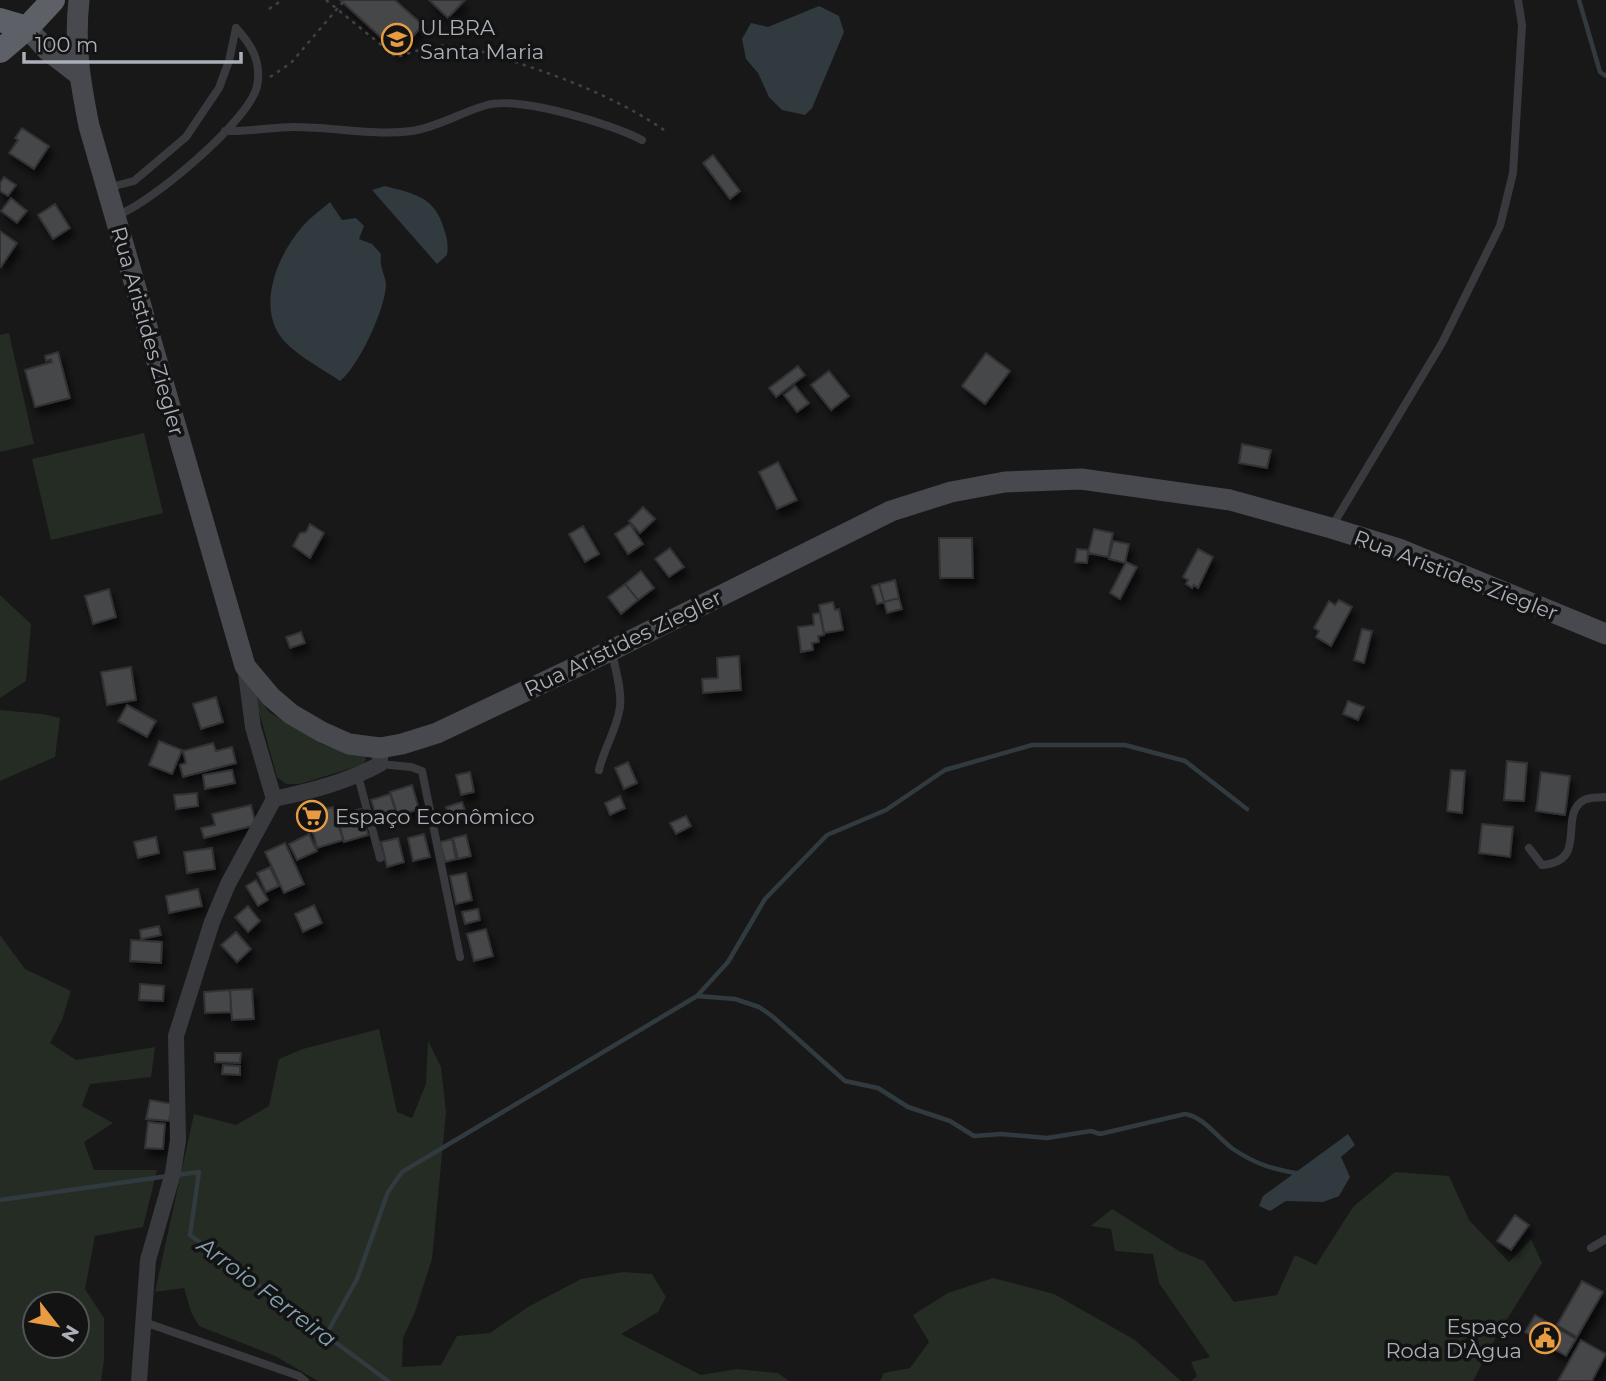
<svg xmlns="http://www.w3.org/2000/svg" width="1606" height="1381" viewBox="0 0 1606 1381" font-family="Montserrat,sans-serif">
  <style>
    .green { fill: #242c24; fill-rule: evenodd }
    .water { fill: #303a3f }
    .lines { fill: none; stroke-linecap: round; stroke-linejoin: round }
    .stream { stroke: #303a3f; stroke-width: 4.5 }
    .building { fill: #454649; stroke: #323235; stroke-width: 2; filter: url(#shadow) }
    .path { stroke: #3f4145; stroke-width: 2.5; stroke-dasharray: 3.5 5; stroke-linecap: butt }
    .service { stroke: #393a3e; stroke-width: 8 }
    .minor { stroke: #393a3e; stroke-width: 16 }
    .secondary { stroke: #47494e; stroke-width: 21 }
    .trunk { stroke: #5d6066; stroke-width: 24 }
    .labels { text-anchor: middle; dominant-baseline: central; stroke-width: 7; stroke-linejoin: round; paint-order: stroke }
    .poi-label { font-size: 21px; fill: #abb0b8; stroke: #131314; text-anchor: start }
    .street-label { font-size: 21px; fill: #abb0b8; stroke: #131314 }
    .water-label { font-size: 23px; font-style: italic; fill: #84a1b1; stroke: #131314 }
  </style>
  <defs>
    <filter id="shadow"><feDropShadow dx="4" dy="7" stdDeviation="3.5" flood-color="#0009"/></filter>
  </defs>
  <rect width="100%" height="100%" fill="#181819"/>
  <path class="green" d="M 9,333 L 34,444 L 0,452 L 0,335 Z
    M 144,433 L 163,513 L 51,540 L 32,459 Z
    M 0,595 L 31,624 L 26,681 L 0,698 Z
    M 253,690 L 269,712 L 324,745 L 365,755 L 366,760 L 362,765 L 300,784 L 286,784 L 277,777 Z
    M 0,710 L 42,714 L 60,718 L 55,757 L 0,781 Z
    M 0,935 L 25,969 L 71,991 L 62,1020 L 50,1043 L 76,1060 L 155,1047 L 151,1077 L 90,1084 L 82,1106 L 113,1123 L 84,1142 L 94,1170 L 157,1170 L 143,1227 L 95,1236 L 85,1289 L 104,1318 L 104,1360 L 101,1381 L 0,1381 ZM 35,1304 L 77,1304 L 77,1346 L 35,1346 Z
    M 379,1029 L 397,1112 L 412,1118 L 426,1084 L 428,1041 L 441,1067 L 446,1112 L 432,1259 L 415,1312 L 403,1338 L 402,1367 L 441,1365 L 457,1336 L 490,1333 L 528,1307 L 581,1279 L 623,1272 L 652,1274 L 666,1297 L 658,1312 L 621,1334 L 701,1375 L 737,1369 L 778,1373 L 789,1381 L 318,1381 L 275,1356 L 199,1326 L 191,1312 L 184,1288 L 155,1292 L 194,1114 L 236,1125 L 269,1106 L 279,1059 L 303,1049 Z
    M 1395,1172 L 1449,1176 L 1469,1220 L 1509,1262 L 1531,1239 L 1542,1263 L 1496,1337 L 1473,1381 L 1191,1381 L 1197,1376 L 1191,1362 L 1210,1357 L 1159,1283 L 1153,1254 L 1115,1251 L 1111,1229 L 1091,1226 L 1112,1209 L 1179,1251 L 1204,1261 L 1234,1302 L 1277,1295 L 1295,1255 L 1316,1265 L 1353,1207 Z
    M 993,1278 L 1054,1294 L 1135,1340 L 1181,1381 L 880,1381 L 884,1373 L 910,1368 L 929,1342 L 913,1315 L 948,1293 Z"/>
  <path class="water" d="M 819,6 L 839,16 L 844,32 L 812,108 L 805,115 L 782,110 L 769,97 L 758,73 L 746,59 L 742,39 L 751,23 L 768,27 Z
    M 385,186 C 410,193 432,195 442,223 C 446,235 449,242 447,255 L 437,264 L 372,190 Z
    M 330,202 L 342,220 L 356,218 L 364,226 L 359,239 L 372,244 L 381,254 C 379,269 386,275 386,286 C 384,311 359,366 340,381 C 323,369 301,358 287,344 C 254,312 276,257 302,227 C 309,218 321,210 330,202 Z
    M 1348,1134 L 1355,1145 L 1341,1157 L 1350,1177 L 1339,1196 L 1323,1202 L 1286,1201 L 1270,1211 L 1259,1206 L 1263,1196 Z"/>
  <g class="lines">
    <path class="stream" d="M 1579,0 L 1600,72 L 1606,76
      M 697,996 L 735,999 L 759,1007 L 772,1016 L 845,1081 L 878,1088 L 908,1107 L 950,1121 L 974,1136 L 1001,1134 L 1047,1138 L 1091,1131 L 1100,1134 L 1185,1114 C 1204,1117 1218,1138 1233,1149 C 1257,1165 1273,1169 1300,1174
      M 177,1175 L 199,1172 L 190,1235 L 388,1381
      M 0,1200 L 168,1176
      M 326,1335 L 357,1279 L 388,1192 L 402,1172 L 697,996 L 728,962 L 765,899 L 827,835 L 886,810 L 945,770 L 1032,745 L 1125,745 L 1185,761 L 1247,809"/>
  </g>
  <path class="building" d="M 340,0 L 395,0 L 423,25 L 398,53 Z
    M 429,0 L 465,0 L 448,18 Z
    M 22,128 L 49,146 L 34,169 L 9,153 L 18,140 L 15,138 Z
    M 713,155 L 740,191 L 730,199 L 703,163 Z
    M 4,177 L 16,185 L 8,196 L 0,191 L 0,183 Z
    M 11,198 L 27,211 L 17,223 L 1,211 Z
    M 55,204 L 70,228 L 53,239 L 38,215 Z
    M 0,231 L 17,243 L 1,267 L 0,266 Z
    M 58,352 L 70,398 L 35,407 L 25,370 L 52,362 L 51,359 L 46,361 L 45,356 Z
    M 986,353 L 1010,371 L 985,404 L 962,386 Z
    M 798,366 L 805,375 L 776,397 L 769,388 Z
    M 829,371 L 849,396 L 831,410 L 811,385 Z
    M 795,386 L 809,403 L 797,412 L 784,395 Z
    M 1242,444 L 1271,450 L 1267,468 L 1239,463 Z
    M 778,462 L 797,500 L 777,509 L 759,472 Z
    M 643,507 L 655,519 L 640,533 L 629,521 Z
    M 310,524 L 324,533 L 310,558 L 293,546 L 300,533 L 306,532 Z
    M 630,524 L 643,544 L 628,554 L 615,534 Z
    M 583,526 L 599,554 L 585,562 L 569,534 Z
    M 1094,529 L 1113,533 L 1108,557 L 1088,553 Z
    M 939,538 L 972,538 L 973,578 L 940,578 Z
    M 1113,541 L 1129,544 L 1125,563 L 1109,559 Z
    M 670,548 L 684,567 L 669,577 L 655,559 Z
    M 1077,549 L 1088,550 L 1087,563 L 1075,562 Z
    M 1198,549 L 1213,557 L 1198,588 L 1194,585 L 1192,588 L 1186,584 L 1188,580 L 1183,577 Z
    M 1126,562 L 1137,567 L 1120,599 L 1110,593 Z
    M 641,571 L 654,588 L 638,600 L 625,584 Z
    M 895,580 L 899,598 L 884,602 L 879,584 Z
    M 625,584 L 638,600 L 621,614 L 608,597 Z
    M 879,584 L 884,602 L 877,604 L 872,586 Z
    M 109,589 L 116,617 L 93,624 L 85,596 Z
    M 899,598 L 902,609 L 887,613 L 884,602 Z
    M 1339,600 L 1352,607 L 1331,646 L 1316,637 L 1319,631 L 1314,628 L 1329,601 L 1335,605 Z
    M 833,602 L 835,610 L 839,609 L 843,630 L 824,633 L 819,605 Z
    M 820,613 L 824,635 L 818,636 L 819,642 L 812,643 L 813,650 L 801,652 L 798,627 L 814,625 L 813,614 Z
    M 1362,629 L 1372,631 L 1364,663 L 1354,660 Z
    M 301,632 L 305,643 L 290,648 L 286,637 Z
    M 739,656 L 741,690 L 703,693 L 702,679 L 718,678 L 717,658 Z
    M 131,667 L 136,700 L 107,705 L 101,672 Z
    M 216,697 L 223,722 L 201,729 L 193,704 Z
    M 1348,701 L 1364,707 L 1358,720 L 1343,714 Z
    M 127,705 L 156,721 L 147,737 L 118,721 Z
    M 159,741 L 182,750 L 172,774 L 149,765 Z
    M 213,743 L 216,751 L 232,747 L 236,763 L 183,777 L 180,765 L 186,763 L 183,751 Z
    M 1507,761 L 1527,763 L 1524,801 L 1504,800 Z
    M 628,762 L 637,783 L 624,789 L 615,768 Z
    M 232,770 L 235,783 L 205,789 L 203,775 Z
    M 1451,770 L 1465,771 L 1462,813 L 1447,811 Z
    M 470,772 L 474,792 L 461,795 L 456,775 Z
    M 1541,772 L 1570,776 L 1565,815 L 1536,811 Z
    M 412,785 L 419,809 L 398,816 L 390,792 Z
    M 197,793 L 198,806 L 176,809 L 174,795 Z
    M 390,794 L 396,812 L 377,818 L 371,800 Z
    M 620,796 L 625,808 L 610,815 L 605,803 Z
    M 462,802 L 466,813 L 449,818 L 446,807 Z
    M 251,805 L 256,825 L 204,838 L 201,828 L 215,825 L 212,814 Z
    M 333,807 L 343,840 L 317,848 L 308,813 L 317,811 L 319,816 L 326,814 L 325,809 Z
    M 361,809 L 368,835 L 344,842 L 337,815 Z
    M 686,816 L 691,826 L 676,834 L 670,823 Z
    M 1482,824 L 1513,827 L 1510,857 L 1479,853 Z
    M 309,834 L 317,851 L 297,860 L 289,844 Z
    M 424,834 L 430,857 L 413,861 L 408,838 Z
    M 466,835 L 471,856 L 458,859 L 453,838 Z
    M 156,837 L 159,853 L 138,858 L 134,842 Z
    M 398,838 L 404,862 L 387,867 L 381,842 Z
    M 452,839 L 456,859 L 445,862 L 440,842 Z
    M 285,843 L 304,884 L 284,893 L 265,852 Z
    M 212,848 L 215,869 L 187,873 L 184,852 Z
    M 270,867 L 279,886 L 266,892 L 257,873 Z
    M 466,873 L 472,900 L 456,904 L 450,876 Z
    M 256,880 L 268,900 L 258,906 L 246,886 Z
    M 198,889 L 202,906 L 169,913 L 166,896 Z
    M 314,905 L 322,923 L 303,932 L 295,914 Z
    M 248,906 L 260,921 L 248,932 L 235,917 Z
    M 478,909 L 480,920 L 465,924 L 462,912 Z
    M 159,926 L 161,935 L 141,939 L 140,930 Z
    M 486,929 L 493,956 L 474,961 L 467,934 Z
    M 236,932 L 251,949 L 237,962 L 221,945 Z
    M 131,940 L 162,942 L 161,963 L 130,961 Z
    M 140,984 L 164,986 L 163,1001 L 139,1000 Z
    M 252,989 L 254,1019 L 232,1020 L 230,990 Z
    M 230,990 L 231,1012 L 205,1013 L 204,992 Z
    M 215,1053 L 241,1053 L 240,1063 L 215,1062 Z
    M 223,1065 L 240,1066 L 240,1075 L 222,1074 Z
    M 150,1100 L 173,1104 L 169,1121 L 146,1119 Z
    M 148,1122 L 165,1124 L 163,1149 L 145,1148 Z
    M 1515,1215 L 1529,1225 L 1511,1250 L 1497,1241 Z
    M 1582,1281 L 1603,1292 L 1577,1337 L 1557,1325 Z
    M 1535,1315 L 1576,1339 L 1566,1356 L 1525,1332 Z
    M 1581,1340 L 1606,1354 L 1592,1381 L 1558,1381 Z"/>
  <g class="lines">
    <path class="path" d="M 326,0 L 396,57 C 409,54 424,47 437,46 C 463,44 488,53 512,61 C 565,78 617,98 664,130
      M 269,9 L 282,0
      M 270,77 L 291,63 L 343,2"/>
    <path class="service" d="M 225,131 C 248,132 271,127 294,127 C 334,127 373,136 412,131 C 439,127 461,112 487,105 C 520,96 612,124 642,140
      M 107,188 L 134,181 L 186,137 L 219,88 L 229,61 L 236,28
      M 118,215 C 151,203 250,120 257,86 C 262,62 251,44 236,28
      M 1331,528 L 1442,343 L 1500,226 L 1513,173 L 1522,25 L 1518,0
      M 380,764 L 411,767 L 422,771 L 460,957
      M 599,770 C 604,748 617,729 620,707 C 622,689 615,669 612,652
      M 358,776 L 380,858
      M 1529,848 L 1542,865 C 1590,861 1557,815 1584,800 C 1589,797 1599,798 1606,797
      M 1591,1248 L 1606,1239
      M 144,1322 L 299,1376 L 305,1381"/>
    <path class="minor" d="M 245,666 L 253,727 L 274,799
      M 274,799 C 311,791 347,782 380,764 L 380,748
      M 139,1381 L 148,1260 L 173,1173 L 178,1140 L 176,1036 L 212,922 L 228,884 L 274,799"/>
    <path class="secondary" d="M 79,0 C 74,45 80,81 89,126 L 245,666 L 271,697 L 291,714 L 322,732 L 349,744 L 380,748 L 402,744 L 437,733 L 612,650 L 891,511 L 951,492 L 1005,482 L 1081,479 L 1230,500 L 1331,528 L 1399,549 L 1606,634
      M 27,28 L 47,50 L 78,74"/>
    <path class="trunk" d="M 0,20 L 27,28
      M 0,51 L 27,28 L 53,0"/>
  </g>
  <defs>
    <g id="university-ring" transform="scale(1.575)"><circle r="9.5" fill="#131314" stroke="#e79c42" stroke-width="1.5"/><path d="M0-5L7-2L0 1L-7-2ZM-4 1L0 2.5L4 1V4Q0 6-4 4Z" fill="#e79c42"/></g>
    <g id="supermarket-ring" transform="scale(1.575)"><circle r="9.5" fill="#131314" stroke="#e79c42" stroke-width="1.5"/><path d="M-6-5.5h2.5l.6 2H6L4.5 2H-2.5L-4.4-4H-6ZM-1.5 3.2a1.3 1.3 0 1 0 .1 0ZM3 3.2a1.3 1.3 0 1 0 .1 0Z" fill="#e79c42"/></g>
    <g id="civic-ring" transform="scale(1.575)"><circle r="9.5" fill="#131314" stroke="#e79c42" stroke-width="1.5"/><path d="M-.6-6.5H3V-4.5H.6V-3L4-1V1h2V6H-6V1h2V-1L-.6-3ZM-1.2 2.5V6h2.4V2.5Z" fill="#e79c42"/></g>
  </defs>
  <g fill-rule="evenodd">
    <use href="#university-ring" x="397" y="39"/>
    <use href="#supermarket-ring" x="312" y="816"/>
    <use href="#civic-ring" x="1545" y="1338"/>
  </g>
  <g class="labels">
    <g class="poi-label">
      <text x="420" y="27">ULBRA<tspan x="420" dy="24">Santa Maria</tspan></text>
      <text x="335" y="816">Espaço Econômico</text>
      <text x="1522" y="1326" text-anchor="end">Espaço<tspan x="1522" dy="24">Roda D'Àgua</tspan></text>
    </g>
    <g class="street-label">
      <text transform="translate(148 331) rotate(74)">Rua Aristides Ziegler</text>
      <text transform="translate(1456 575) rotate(21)">Rua Aristides Ziegler</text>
      <text transform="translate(623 643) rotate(-26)">Rua Aristides Ziegler</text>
    </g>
    <g class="water-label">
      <text transform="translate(267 1292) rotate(37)">Arroio Ferreira</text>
    </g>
  </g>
  <g transform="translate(56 1325) rotate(121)"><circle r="33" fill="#131314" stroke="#505256" stroke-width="2"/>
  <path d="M0-5L12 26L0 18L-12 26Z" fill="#e79c42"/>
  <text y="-10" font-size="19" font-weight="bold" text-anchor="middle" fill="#abb0b8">N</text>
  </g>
  <path d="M24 52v10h217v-10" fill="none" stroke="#abb0b8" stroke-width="3.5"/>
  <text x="35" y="52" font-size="21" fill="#abb0b8" stroke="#131314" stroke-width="5" paint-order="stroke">100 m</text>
</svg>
